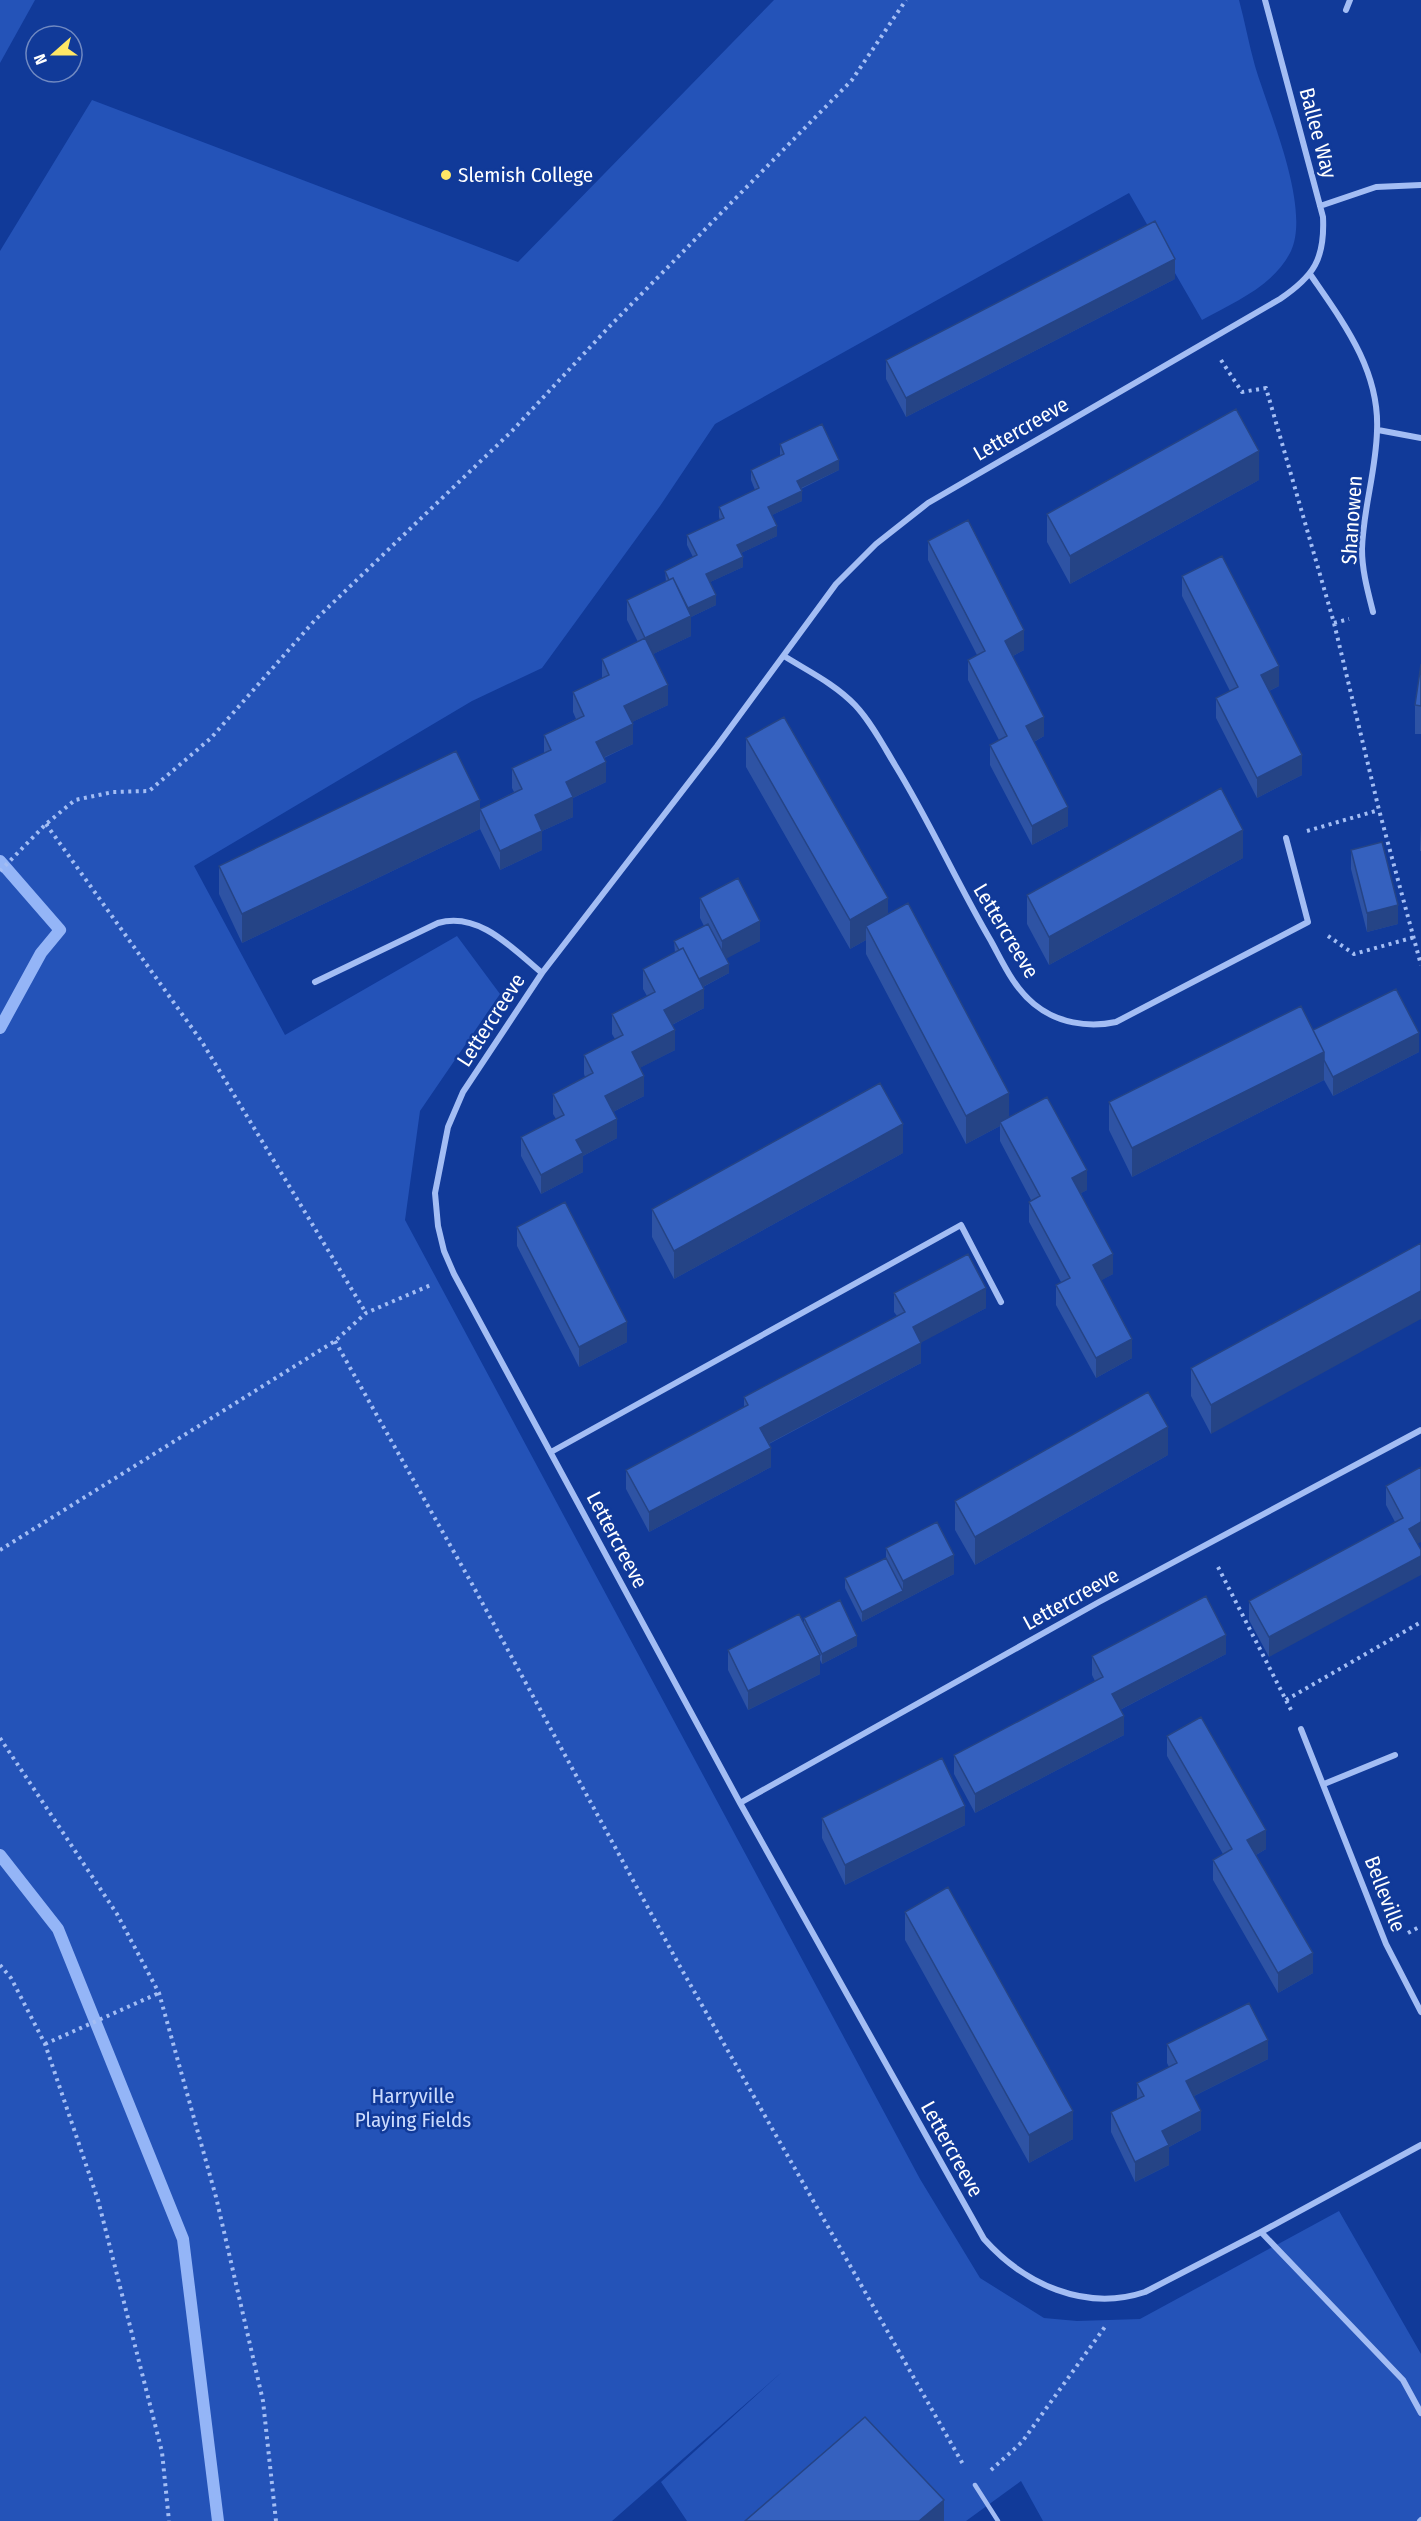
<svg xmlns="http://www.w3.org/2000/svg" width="1421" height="2521" viewBox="0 0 1421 2521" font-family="'Fira Sans Condensed',sans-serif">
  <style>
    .green { fill: #2453b8 }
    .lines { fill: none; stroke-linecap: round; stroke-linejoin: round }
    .stream { stroke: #94b5f7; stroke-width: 12 }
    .path { stroke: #a3bdf4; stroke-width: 4; stroke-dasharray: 3 4.5; stroke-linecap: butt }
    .service { stroke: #a3bdf4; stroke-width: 4.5 }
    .minor { stroke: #a3bdf4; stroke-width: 6 }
    .wall { fill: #2e53a4 }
    .shaded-wall { fill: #254486 }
    .building { fill: #3561bf; stroke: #254486; stroke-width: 1.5 }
    .poi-dot { fill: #ffe766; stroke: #113a99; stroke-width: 2 }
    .labels { text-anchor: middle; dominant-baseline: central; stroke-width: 5; stroke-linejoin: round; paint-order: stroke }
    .street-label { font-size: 21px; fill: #fff; stroke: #113a99 }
    .poi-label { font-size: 21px; fill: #fff; stroke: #113a99; text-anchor: start }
    .park-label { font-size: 21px; fill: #cbdbfe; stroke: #113a99 }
  </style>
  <rect width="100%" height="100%" fill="#113a99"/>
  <path class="green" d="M 0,0 L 35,0 L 0,63 Z
    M 774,0 L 1239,0 C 1245,22 1249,45 1255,66 C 1269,113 1311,207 1291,251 C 1274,286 1234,302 1202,320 L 1129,193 L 715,424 L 660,506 L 542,668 L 472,701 L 194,866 L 285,1035 L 457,936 L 500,994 L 420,1111 L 405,1220 L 920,2179 L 980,2278 L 1044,2318 L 1077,2321 L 1140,2319 L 1339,2211 L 1421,2354 L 1421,2521 L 1043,2521 L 1021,2481 L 966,2521 L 687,2521 L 661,2482 L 783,2371 L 612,2521 L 0,2521 L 0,251 L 92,100 L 518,262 Z"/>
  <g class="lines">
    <path class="stream" d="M 0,861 L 60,930 L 41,953 L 0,1028
      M 0,1855 L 58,1929 L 183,2239 L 218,2521"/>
    <path class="path" d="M 1221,360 L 1242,392 L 1266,388 L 1334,623 L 1379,810 L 1421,965
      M 1334,623 L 1349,619
      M 46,824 L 202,1042 L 366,1313
      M 1307,831 L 1379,810
      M 0,871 L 46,824 L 75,800 L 113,792 L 149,791 L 211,738 L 315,620 L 511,432 L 607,329 L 852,80 L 906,0
      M 1328,936 L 1354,954 L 1415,937
      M 335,1341 L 472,1584 L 678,1963 L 964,2466
      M 0,1550 L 335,1341 L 366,1313 L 433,1284
      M 1218,1567 L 1291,1710
      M 1286,1700 L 1421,1622
      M 0,1738 L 117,1914 L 159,1993 L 216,2197 L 263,2401 L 276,2521
      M 1408,1933 L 1421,1926
      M 0,1965 L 11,1978 L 45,2044 L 98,2200 L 162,2452 L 169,2521
      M 45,2044 L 159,1993
      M 991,2470 L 1022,2442 L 1107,2324"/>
    <path class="service" d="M 975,2485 L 998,2521"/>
    <path class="minor" d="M 1265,0 L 1323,217 C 1325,259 1314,276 1280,299 L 928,503 L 876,544 L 836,584 L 717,746 L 542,973 L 463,1092 L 448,1127 L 435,1193 L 438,1226 L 444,1251 L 454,1274 L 740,1803 L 984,2239 C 1024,2284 1085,2312 1145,2292 L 1261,2232 L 1421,2145
      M 1346,10 L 1350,0
      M 1320,206 L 1376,187 L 1421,185
      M 1310,274 C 1343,322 1380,370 1377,431 C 1376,471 1363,510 1362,549 C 1362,571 1368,592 1373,612
      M 1378,430 L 1421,438
      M 784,656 C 808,671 835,684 855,705 C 871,722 883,745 895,765 C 930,822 957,883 991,941 C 1003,963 1014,988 1034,1004 C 1057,1023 1088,1028 1116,1022 L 1308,922 L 1286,838
      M 315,982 L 438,923 C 479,911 513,949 542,973
      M 551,1452 L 961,1225 L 1001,1302
      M 1301,1729 L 1386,1944 L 1421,2012
      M 1324,1784 L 1395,1755
      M 740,1803 L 1099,1602 L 1421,1430
      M 1261,2232 L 1403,2380 L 1421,2413
      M 1420,2521 L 1421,2520"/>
  </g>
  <path class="wall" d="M 1175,279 L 906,417 L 886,379 L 886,360 Z
    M 780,444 L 839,470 L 801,489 L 802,501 L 772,515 L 777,536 L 741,553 L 743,567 L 710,582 L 716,605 L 691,617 L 691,636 L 653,654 L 668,705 L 632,722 L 633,744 L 604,758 L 606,782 L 573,798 L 573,817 L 542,831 L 542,850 L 500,870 L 480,829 L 242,943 L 219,894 L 219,866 L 480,809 L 514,792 L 512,788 L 512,768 L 544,753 L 544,735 L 576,719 L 573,712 L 573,692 L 602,679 L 602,659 L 638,642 L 627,620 L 627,600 L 666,582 L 665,571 L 693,557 L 687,545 L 687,535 L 720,520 L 719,517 L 719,507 L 755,490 L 751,480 L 751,470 L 780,456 Z
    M 1259,480 L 1070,584 L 1047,542 L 1047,514 Z
    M 928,541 L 1024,650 L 1013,656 L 1044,736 L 1034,742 L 1068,826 L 1032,845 L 990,765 L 990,745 L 999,740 L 968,680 L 968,660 L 977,655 L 928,560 Z
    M 1182,576 L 1279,686 L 1269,691 L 1302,775 L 1257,798 L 1216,718 L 1216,698 L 1230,691 L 1182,596 Z
    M 1421,664 L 1421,734 L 1415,734 L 1415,705 Z
    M 746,738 L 888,914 L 1009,1117 L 1087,1190 L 1081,1193 L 1113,1274 L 1101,1280 L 1132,1358 L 1096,1378 L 1056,1305 L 1056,1285 L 1061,1282 L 1029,1222 L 1029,1202 L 1031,1200 L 1000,1141 L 1000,1126 L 966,1144 L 866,954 L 866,940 L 850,949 L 746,767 Z
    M 1421,825 L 1421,851 L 1420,851 Z
    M 1351,850 L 1398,924 L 1367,932 L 1351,869 Z
    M 1243,858 L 1049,965 L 1027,924 L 1027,895 Z
    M 700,898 L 760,941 L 726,958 L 729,973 L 703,987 L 704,1008 L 672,1025 L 675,1050 L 639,1068 L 644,1096 L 613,1112 L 617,1138 L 583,1156 L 583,1172 L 541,1194 L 521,1156 L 521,1137 L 556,1119 L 553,1114 L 553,1094 L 585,1077 L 584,1074 L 584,1055 L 615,1039 L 612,1034 L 612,1014 L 647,996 L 643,989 L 643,969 L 675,953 L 674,941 L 704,926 L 700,918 Z
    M 1313,1030 L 1419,1052 L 1333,1096 L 1324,1080 L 1132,1177 L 1109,1130 L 1109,1102 Z
    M 903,1153 L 674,1279 L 652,1237 L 652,1209 Z
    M 517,1227 L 627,1342 L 579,1367 L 517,1246 Z
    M 1421,1243 L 1211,1434 L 1191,1396 L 1191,1368 Z
    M 894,1293 L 986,1308 L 921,1342 L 921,1363 L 769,1444 L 771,1467 L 649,1532 L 626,1489 L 626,1470 L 744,1407 L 744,1397 L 897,1316 L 894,1312 Z
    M 1168,1455 L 975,1565 L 955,1530 L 955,1501 Z
    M 1386,1486 L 1417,1544 L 1269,1657 L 1249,1620 L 1249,1601 L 1395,1522 L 1386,1505 Z
    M 886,1548 L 954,1574 L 862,1622 L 845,1588 L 845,1578 L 886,1558 Z
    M 804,1618 L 857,1646 L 822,1664 L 820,1660 L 820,1674 L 748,1710 L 728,1670 L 728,1650 L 804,1624 Z
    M 1226,1654 L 1120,1710 L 1124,1735 L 975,1813 L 954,1774 L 954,1755 L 1095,1681 L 1092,1675 L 1092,1656 Z
    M 1167,1736 L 1266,1849 L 1256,1855 L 1313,1973 L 1278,1993 L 1213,1880 L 1213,1860 L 1223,1854 L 1167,1756 Z
    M 822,1818 L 965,1825 L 845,1885 L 822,1838 Z
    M 905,1912 L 1073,2139 L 1029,2163 L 905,1940 Z
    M 1167,2044 L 1268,2059 L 1194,2096 L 1201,2130 L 1169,2147 L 1169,2165 L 1135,2182 L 1111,2132 L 1111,2112 L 1137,2099 L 1137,2083 L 1169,2067 L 1167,2063 Z"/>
  <path class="shaded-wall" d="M 1175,259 L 1175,279 L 906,417 L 906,398 Z
    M 1259,451 L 1259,480 L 1070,584 L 1070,556 Z
    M 839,460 L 839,470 L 797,490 L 797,481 Z
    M 802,491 L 802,501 L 768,517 L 768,507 Z
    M 777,526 L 777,536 L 737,555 L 737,545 Z
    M 743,557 L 743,567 L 706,584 L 706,574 Z
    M 716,595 L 716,605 L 691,617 L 691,636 L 645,658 L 645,638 L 684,610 Z
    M 1024,630 L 1024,650 L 1005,660 L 1005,641 Z
    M 1279,666 L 1279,686 L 1261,695 L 1261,675 Z
    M 668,685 L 668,705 L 624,726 L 624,706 Z
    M 1044,717 L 1044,736 L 1026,746 L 1026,726 Z
    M 633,724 L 633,744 L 596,761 L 596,742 Z
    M 1302,755 L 1302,775 L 1257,798 L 1257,778 Z
    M 606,762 L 606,782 L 573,798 L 573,817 L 542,831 L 542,850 L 500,870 L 500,851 L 566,782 Z
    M 480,800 L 480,829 L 242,943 L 242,914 Z
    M 1068,807 L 1068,826 L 1032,845 L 1032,826 Z
    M 1243,830 L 1243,858 L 1049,965 L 1049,937 Z
    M 888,898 L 888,927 L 866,926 L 866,940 L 850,949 L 850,920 Z
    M 1398,905 L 1398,924 L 1367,932 L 1367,913 Z
    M 760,921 L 760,941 L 722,961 L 722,941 Z
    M 729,964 L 729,973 L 695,991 L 695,981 Z
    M 704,989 L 704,1008 L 664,1029 L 664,1010 Z
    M 675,1030 L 675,1050 L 632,1072 L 632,1052 Z
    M 1419,1033 L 1419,1052 L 1333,1096 L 1333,1077 Z
    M 1324,1052 L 1324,1080 L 1132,1177 L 1132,1148 Z
    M 644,1076 L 644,1096 L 605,1116 L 605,1096 Z
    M 1009,1093 L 1009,1121 L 1000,1122 L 1000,1126 L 966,1144 L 966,1116 Z
    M 617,1119 L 617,1138 L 583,1156 L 583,1172 L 541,1194 L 541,1175 L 576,1140 Z
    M 903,1124 L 903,1153 L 674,1279 L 674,1251 Z
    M 1087,1170 L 1087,1190 L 1072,1198 L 1072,1178 Z
    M 1113,1254 L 1113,1274 L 1093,1285 L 1093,1265 Z
    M 986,1288 L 986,1308 L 913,1347 L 913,1327 Z
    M 1421,1291 L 1421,1319 L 1211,1434 L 1211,1405 Z
    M 627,1322 L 627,1342 L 579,1367 L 579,1347 Z
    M 1132,1339 L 1132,1358 L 1096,1378 L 1096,1358 Z
    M 921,1343 L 921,1363 L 760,1448 L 760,1428 Z
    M 1168,1427 L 1168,1455 L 975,1565 L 975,1537 Z
    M 771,1448 L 771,1467 L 649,1532 L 649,1512 Z
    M 1421,1522 L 1421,1542 L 1409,1548 L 1409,1529 Z
    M 954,1555 L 954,1574 L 862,1622 L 862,1612 L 903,1591 L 903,1581 Z
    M 1421,1556 L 1421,1575 L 1269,1657 L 1269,1637 Z
    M 1226,1635 L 1226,1654 L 1112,1714 L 1112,1694 Z
    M 857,1636 L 857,1646 L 822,1664 L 822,1654 Z
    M 820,1655 L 820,1674 L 748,1710 L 748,1691 Z
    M 1124,1716 L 1124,1735 L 975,1813 L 975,1794 Z
    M 965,1806 L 965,1825 L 845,1885 L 845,1865 Z
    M 1266,1830 L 1266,1849 L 1247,1860 L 1247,1840 Z
    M 1313,1953 L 1313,1973 L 1278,1993 L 1278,1973 Z
    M 1268,2040 L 1268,2059 L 1186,2100 L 1186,2081 Z
    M 1073,2111 L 1073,2139 L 1029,2163 L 1029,2135 Z
    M 1201,2111 L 1201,2130 L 1169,2147 L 1169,2165 L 1135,2182 L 1135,2162 L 1162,2131 Z
    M 944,2500 L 944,2521 L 919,2521 Z"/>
  <path class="building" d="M 1155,221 L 1175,259 L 906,398 L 886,360 Z
    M 1236,409 L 1259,451 L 1070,556 L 1047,514 Z
    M 822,424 L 839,460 L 797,481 L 802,491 L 768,507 L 777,526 L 737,545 L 743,557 L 706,574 L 716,595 L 688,608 L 673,578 L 669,580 L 665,571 L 697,555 L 687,535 L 724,518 L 719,507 L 759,488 L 751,470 L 784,454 L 780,444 Z
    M 968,520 L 1024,630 L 1005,641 L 1044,717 L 1026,726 L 1068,807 L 1032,826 L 990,745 L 1007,736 L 968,660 L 985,651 L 928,541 Z
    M 1222,556 L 1279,666 L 1261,675 L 1302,755 L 1257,778 L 1216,698 L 1238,687 L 1182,576 Z
    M 673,578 L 691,616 L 645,638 L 627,600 Z
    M 645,638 L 668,685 L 624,706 L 633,724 L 596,742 L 606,762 L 566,782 L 573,797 L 535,815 L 542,831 L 500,851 L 480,809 L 522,789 L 512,768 L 551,750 L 544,735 L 584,716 L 573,692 L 609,675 L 602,659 Z
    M 1421,664 L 1421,706 L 1415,705 Z
    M 784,717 L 888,898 L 850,920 L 746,738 Z
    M 456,751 L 480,800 L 242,914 L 219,866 Z
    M 1221,788 L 1243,830 L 1049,937 L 1027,895 Z
    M 1382,842 L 1398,905 L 1367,913 L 1351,850 Z
    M 738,878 L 760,921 L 722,941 L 700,898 Z
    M 908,903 L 1009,1093 L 966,1116 L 866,926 Z
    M 708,924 L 729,964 L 699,979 L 683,948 L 679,950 L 674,941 Z
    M 683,948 L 704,989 L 664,1010 L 675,1030 L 632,1052 L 644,1076 L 605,1096 L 617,1119 L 576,1140 L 583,1153 L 541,1175 L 521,1137 L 564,1115 L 553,1094 L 593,1073 L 584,1055 L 623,1035 L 612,1014 L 655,992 L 643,969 Z
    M 1396,989 L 1419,1033 L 1333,1077 L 1324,1060 L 1324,1052 L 1313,1030 Z
    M 1301,1006 L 1324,1052 L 1132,1148 L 1109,1102 Z
    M 880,1083 L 903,1124 L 674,1251 L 652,1209 Z
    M 1047,1097 L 1087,1170 L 1072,1178 L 1113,1254 L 1093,1265 L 1132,1339 L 1096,1358 L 1056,1285 L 1070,1278 L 1029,1202 L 1040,1196 L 1000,1122 Z
    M 565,1202 L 627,1322 L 579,1347 L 517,1227 Z
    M 1421,1243 L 1421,1291 L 1211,1405 L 1191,1368 Z
    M 968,1254 L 986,1288 L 913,1327 L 921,1343 L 760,1428 L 771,1448 L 649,1512 L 626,1470 L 748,1405 L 744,1397 L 905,1312 L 894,1293 Z
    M 1148,1392 L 1168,1427 L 975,1537 L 955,1501 Z
    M 1421,1467 L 1421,1522 L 1409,1529 L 1421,1550 L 1421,1556 L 1269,1637 L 1249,1601 L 1403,1518 L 1386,1486 Z
    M 937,1522 L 954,1555 L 903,1581 L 886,1548 Z
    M 886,1558 L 903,1591 L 862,1612 L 845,1578 Z
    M 1206,1596 L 1226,1635 L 1112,1694 L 1124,1716 L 975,1794 L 954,1755 L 1103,1677 L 1092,1656 Z
    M 840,1600 L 857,1636 L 822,1654 L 804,1618 Z
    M 799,1614 L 820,1655 L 748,1691 L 728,1650 Z
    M 1201,1717 L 1266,1830 L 1247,1840 L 1313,1953 L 1278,1973 L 1213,1860 L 1232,1849 L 1167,1736 Z
    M 942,1758 L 965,1806 L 845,1865 L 822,1818 Z
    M 948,1887 L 1073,2111 L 1029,2135 L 905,1912 Z
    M 1249,2003 L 1268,2040 L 1186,2081 L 1201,2111 L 1162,2131 L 1169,2145 L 1135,2162 L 1111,2112 L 1144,2096 L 1137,2083 L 1177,2063 L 1167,2044 Z
    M 865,2417 L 944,2500 L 919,2521 L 745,2521 Z"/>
  <circle class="poi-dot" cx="446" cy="175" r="6"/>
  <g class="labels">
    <g class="street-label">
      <text transform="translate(1318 133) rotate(75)">Ballee Way</text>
      <text transform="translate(1021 429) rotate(-30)">Lettercreeve</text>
      <text transform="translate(1352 520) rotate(-86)">Shanowen</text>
      <text transform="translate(1006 931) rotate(59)">Lettercreeve</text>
      <text transform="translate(491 1020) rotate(-57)">Lettercreeve</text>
      <text transform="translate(617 1540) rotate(62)">Lettercreeve</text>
      <text transform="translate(1071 1599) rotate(-29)">Lettercreeve</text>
      <text transform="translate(1385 1894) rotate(69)">Belleville</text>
      <text transform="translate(952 2149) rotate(61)">Lettercreeve</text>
    </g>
    <g class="poi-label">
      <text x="458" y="175">Slemish College</text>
    </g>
    <g class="park-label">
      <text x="413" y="2096">Harryville<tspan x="413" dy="24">Playing Fields</tspan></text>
    </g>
  </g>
  <g transform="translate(54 54) rotate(249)"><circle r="28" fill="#113a99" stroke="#7089c2" stroke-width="1.5"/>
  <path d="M0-4.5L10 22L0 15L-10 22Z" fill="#ffe766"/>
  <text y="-9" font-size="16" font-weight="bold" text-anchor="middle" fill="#ffffff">N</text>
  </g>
</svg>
